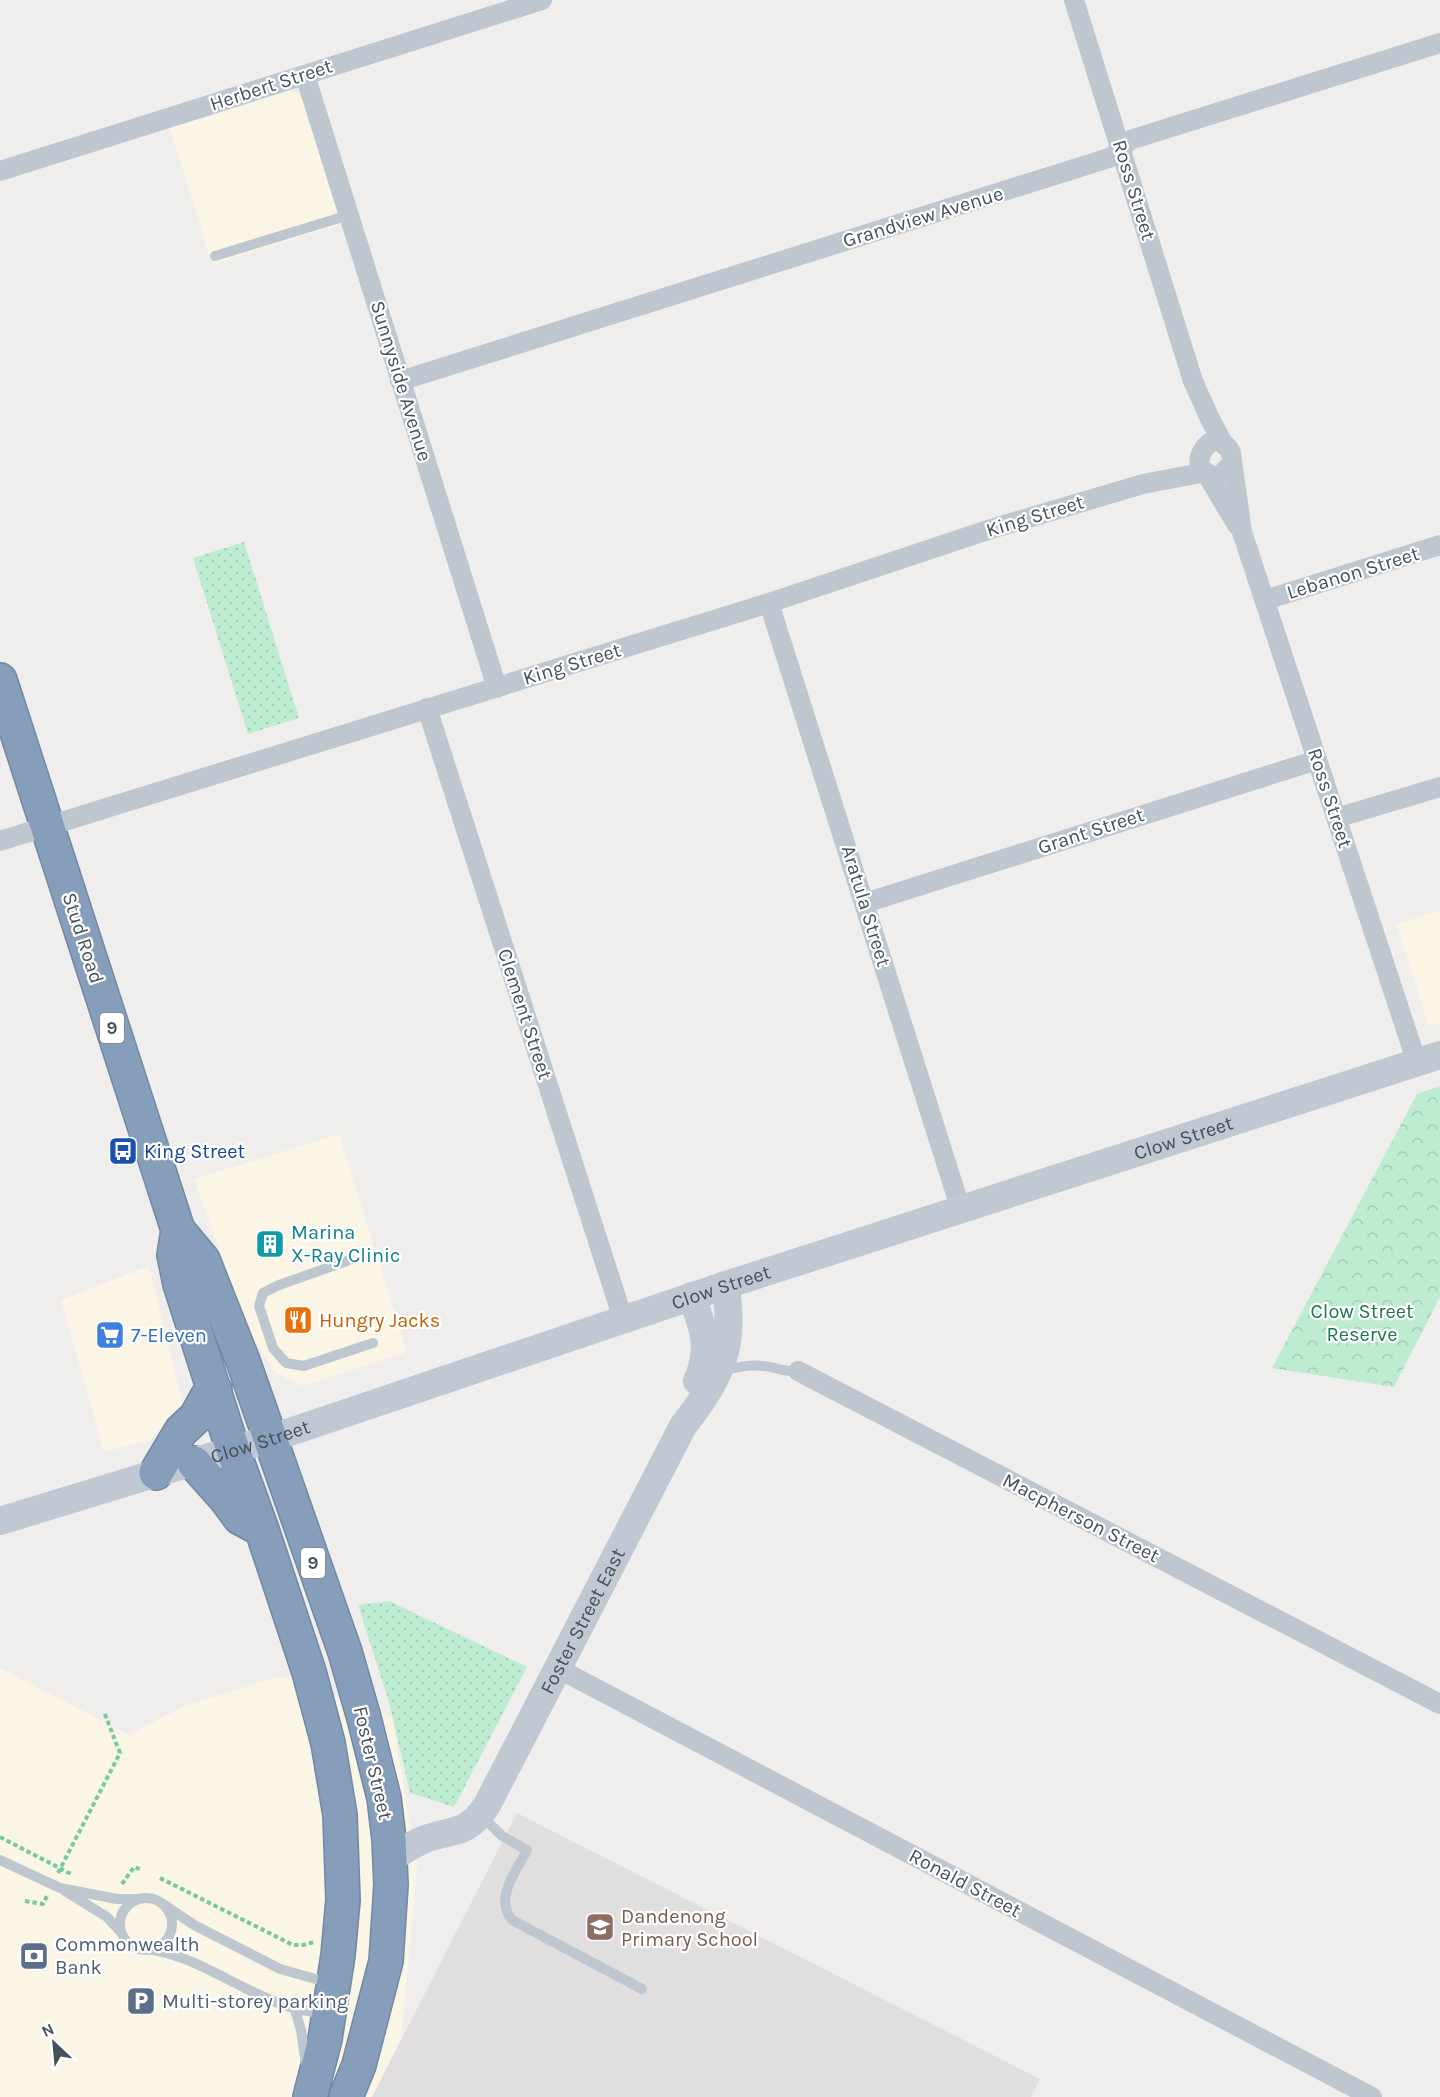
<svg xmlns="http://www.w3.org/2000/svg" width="1440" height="2097" viewBox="0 0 1440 2097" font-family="Karla,sans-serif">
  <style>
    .commercial { fill: #fbf5e6 }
    .education { fill: #e1dedf }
    .grass { fill: url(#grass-dots) }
    .forest { fill: url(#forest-crowns) }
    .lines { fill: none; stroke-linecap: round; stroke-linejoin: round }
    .highway-casing { stroke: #7289a6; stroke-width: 36 }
    .path { stroke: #77c8a3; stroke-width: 4; stroke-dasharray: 4.5 3; stroke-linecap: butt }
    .lane { stroke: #bec7cf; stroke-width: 10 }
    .street { stroke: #bec7cf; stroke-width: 20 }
    .secondary { stroke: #bfc8d3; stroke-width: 28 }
    .highway { stroke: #879eba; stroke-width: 33 }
    .labels { text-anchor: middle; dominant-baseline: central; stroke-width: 4.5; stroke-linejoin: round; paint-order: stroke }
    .shield { fill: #fff; stroke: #7e848c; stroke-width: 1.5 }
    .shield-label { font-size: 18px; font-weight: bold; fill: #46505a }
    .street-label { font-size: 20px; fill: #46505a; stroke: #fff }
    .transit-label { font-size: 20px; fill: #164399; stroke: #fff; text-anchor: start }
    .culture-label { font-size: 20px; fill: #0d838f; stroke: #fff; text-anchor: start }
    .park-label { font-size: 20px; fill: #1b774d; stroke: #fff }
    .food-label { font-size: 20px; fill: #c56008; stroke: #fff; text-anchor: start }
    .shop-label { font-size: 20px; fill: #366cbe; stroke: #fff; text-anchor: start }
    .education-label { font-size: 20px; fill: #785e54; stroke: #fff; text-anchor: start }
    .service-label { font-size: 20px; fill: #4e5e75; stroke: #fff; text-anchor: start }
  </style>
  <defs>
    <pattern id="grass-dots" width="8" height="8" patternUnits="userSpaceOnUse" patternTransform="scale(1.5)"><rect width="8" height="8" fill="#bdecd1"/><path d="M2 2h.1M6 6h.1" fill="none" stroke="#a4ccb6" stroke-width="1.8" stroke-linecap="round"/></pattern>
    <pattern id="forest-crowns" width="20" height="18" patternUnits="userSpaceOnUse" patternTransform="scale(1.5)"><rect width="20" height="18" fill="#bdecd1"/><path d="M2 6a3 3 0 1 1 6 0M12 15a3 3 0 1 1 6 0" fill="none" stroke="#a4ccb6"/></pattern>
  </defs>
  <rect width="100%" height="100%" fill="#f0eded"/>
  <path class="commercial" d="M 292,90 L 302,97 L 341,224 L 212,264 L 170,128 Z
    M 1438,911 L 1440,916 L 1440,1022 L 1429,1026 L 1396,924 Z
    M 339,1134 L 407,1352 L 303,1386 L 275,1373 L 248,1329 L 194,1179 Z
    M 149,1266 L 183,1405 L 150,1440 L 104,1452 L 61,1300 Z
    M 0,1668 L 129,1735 L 184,1706 L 280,1676 L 392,1717 L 417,1866 L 401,2041 L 372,2097 L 0,2097 Z"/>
  <path class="education" d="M 517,1813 L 1040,2079 L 1031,2097 L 372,2097 Z"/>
  <path class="grass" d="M 244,542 L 299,718 L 248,734 L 193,558 Z
    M 389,1601 L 527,1667 L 454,1807 L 410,1793 L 389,1702 L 358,1605 Z"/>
  <path class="forest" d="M 1440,1086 L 1440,1297 L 1394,1387 L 1272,1368 L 1417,1094 Z"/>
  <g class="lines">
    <g class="highway-casing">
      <path id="highway" d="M 0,680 L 178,1230 L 203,1260 L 243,1361 L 345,1652 L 364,1718 L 384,1798 L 389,1839 L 391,1885 L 386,1961 L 359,2065 L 346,2097
        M 178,1230 L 174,1255 L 180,1284 L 233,1450 L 262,1530 L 309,1672 L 328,1743 L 340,1815 L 343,1900 L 338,1955 L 325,2039 L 310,2097
        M 194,1463 L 226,1499 L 240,1518 L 261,1529
        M 156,1473 L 181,1431 L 196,1417 L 207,1397 L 215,1390"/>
    </g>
    <path class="path" d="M 0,1837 L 71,1874
      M 58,1873 L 120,1753 L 104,1712
      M 160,1878 L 293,1945 L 303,1945 L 314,1942
      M 122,1884 L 134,1867 L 140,1869
      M 25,1901 L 43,1904 L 47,1896"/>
    <path class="lane" d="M 215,256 L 349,215
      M 347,1261 L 279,1285 L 263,1293 L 259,1306 L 273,1348 L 286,1363 L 304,1366 L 373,1343
      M 722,1371 C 736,1367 750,1364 764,1366 C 776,1367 786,1373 798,1371
      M 482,1816 L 502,1836 L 527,1850 C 516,1872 494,1898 512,1920 L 642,1989
      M 0,1860 L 60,1888 L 117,1899 L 138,1899
      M 65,1891 L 107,1917 L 120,1931
      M120 1924a26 26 0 1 1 52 0a26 26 0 1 1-52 0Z
      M 163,1904 L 194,1925 L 280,1969 L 330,1983
      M 148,1949 C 211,1958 261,2011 326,2013
      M 295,2010 L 301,2030 L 306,2065"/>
    <path class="street" d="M 1074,0 L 1193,381 L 1210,419 L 1224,445
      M 305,75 L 497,688
      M 0,171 L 542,0
      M 400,381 L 1112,157 L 1130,140 L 1440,43
      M 1231,464 L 1221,475 C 1177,481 1211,415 1231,453 L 1242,532 L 1417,1063
      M 1206,473 L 1237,525
      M 1265,600 L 1440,545
      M 769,603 L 961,1210
      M 427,708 L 623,1319
      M 1336,818 L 1440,787
      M 0,841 L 769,603 L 991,529 L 1143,484 L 1206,472
      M 865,903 L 1317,760
      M 798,1371 L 1440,1704
      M 559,1669 L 1372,2097"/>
    <g class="secondary">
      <path d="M 692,1296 C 703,1329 712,1348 697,1381"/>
      <path id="s1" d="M 0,1521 L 269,1439 L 726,1285 L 1440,1055"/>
      <path id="s2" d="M 390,1859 C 401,1852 411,1845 423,1840 C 453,1828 466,1837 487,1805 L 683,1426 C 702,1402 723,1372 727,1342 C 730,1323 728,1304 726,1285"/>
    </g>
    <use href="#highway" class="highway"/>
  </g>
  <defs>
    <g id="bus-square" transform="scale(1.5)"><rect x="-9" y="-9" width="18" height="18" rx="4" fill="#1a4fb4" stroke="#fff"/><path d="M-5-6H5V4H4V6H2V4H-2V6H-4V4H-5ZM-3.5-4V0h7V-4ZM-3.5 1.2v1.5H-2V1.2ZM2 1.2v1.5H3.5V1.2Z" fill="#fff"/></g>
    <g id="building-square" transform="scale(1.5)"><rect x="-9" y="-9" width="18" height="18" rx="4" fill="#0f9aa8" stroke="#fff"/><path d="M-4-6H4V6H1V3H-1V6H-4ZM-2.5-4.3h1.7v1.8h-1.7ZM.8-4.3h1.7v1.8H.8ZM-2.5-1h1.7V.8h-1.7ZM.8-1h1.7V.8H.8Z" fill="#fff"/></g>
    <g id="restaurant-square" transform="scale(1.5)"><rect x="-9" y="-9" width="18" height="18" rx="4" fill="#e8710a" stroke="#fff"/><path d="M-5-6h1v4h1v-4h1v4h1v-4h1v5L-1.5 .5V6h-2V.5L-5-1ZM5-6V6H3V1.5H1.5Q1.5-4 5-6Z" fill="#fff"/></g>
    <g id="supermarket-square" transform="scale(1.5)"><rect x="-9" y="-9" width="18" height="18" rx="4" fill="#3f7fe0" stroke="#fff"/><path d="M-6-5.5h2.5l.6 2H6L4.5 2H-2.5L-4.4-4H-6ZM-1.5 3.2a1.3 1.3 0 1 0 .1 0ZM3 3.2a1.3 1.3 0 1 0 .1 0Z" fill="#fff"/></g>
    <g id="school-square" transform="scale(1.5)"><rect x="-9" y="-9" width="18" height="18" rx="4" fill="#8d6e63" stroke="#fff"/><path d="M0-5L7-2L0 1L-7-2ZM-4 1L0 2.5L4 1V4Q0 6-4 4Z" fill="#fff"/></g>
    <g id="bank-square" transform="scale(1.5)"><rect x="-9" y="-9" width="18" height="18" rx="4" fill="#5c6f8a" stroke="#fff"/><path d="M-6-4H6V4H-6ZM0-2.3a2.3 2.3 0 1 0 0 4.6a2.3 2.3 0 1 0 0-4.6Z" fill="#fff"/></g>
    <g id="parking-square" transform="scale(1.5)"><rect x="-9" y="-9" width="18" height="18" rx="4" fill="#5c6f8a" stroke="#fff"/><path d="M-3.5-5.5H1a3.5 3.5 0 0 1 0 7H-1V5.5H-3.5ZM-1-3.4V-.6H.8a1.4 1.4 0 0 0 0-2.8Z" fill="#fff"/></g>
  </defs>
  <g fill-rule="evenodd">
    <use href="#bus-square" x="123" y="1151"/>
    <use href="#building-square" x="270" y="1244"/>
    <use href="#restaurant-square" x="298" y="1320"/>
    <use href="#supermarket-square" x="110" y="1335"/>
    <use href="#school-square" x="600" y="1927"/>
    <use href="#bank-square" x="34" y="1956"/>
    <use href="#parking-square" x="141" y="2001"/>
  </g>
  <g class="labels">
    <g class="shield">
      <rect x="100" y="1013" width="24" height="30" rx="4.5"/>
      <rect x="301" y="1548" width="24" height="30" rx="4.5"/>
    </g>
    <g class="shield-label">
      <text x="112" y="1028">9</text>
      <text x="313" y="1563">9</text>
    </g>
    <g class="street-label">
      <text transform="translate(271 85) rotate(-18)">Herbert Street</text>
      <text transform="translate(1134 190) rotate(73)">Ross Street</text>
      <text transform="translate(923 217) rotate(-17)">Grandview Avenue</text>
      <text transform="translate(401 381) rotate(73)">Sunnyside Avenue</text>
      <text transform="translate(1035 516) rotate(-17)">King Street</text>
      <text transform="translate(1353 573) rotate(-17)">Lebanon Street</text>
      <text transform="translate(572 664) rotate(-17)">King Street</text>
      <text transform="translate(1330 798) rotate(72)">Ross Street</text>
      <text transform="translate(1091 831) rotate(-18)">Grant Street</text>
      <text transform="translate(866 906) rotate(73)">Aratula Street</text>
      <text transform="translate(83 938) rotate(72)">Stud Road</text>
      <text transform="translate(525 1014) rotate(72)">Clement Street</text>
      <text stroke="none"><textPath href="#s1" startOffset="1244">Clow Street</textPath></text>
      <text stroke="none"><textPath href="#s1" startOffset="758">Clow Street</textPath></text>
      <text stroke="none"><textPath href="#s1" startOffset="272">Clow Street</textPath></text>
      <text transform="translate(1081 1518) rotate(27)">Macpherson Street</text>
      <text stroke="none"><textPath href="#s2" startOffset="321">Foster Street East</textPath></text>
      <text transform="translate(373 1763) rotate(77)">Foster Street</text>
      <text transform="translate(965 1883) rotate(28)">Ronald Street</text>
    </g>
    <g class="transit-label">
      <text x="144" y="1151">King Street</text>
    </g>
    <g class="culture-label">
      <text x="291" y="1232">Marina<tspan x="291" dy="23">X-Ray Clinic</tspan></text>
    </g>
    <g class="park-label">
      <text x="1362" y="1311">Clow Street<tspan x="1362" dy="23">Reserve</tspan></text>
    </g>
    <g class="food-label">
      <text x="319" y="1320">Hungry Jacks</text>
    </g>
    <g class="shop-label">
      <text x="131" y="1335">7-Eleven</text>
    </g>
    <g class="education-label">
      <text x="621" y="1916">Dandenong<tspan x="621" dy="23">Primary School</tspan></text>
    </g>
    <g class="service-label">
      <text x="55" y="1944">Commonwealth<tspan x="55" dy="23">Bank</tspan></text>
      <text x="162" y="2001">Multi-storey parking</text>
    </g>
  </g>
  <g transform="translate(54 2043) rotate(334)" stroke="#ffffff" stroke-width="4.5" paint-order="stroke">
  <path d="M0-4.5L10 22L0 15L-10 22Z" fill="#46505a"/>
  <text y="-9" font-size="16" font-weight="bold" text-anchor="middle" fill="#46505a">N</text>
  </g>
</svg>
